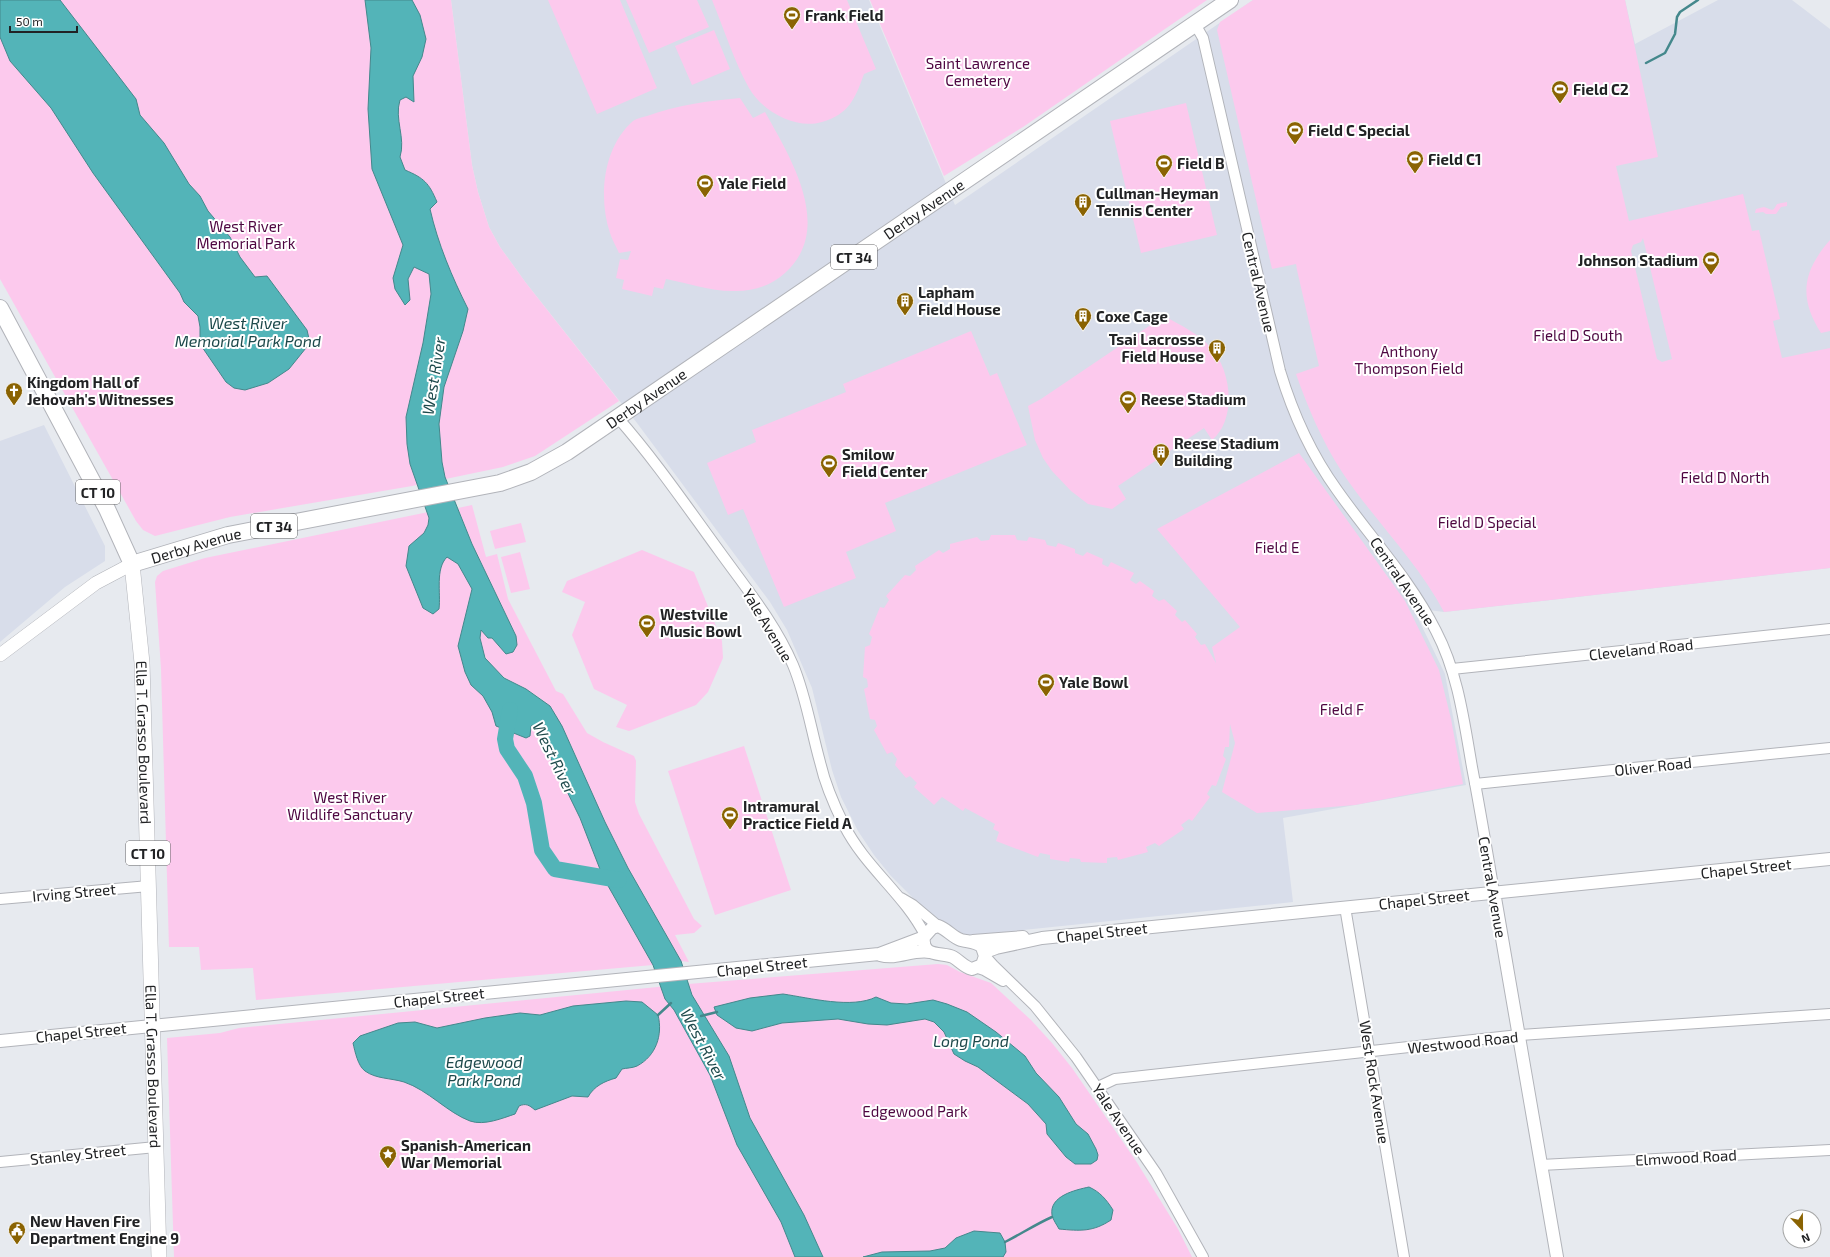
<svg xmlns="http://www.w3.org/2000/svg" width="1830" height="1257" viewBox="0 0 1830 1257" font-family="'Exo 2',sans-serif">
  <style>
    .built { fill: #d8ddea }
    .green { fill: #fcc9ed; fill-rule: evenodd }
    .water { fill: #53b4b8; stroke: #44888c }
    .lines { fill: none; stroke-linecap: round; stroke-linejoin: round }
    .stream { stroke: #44888c; stroke-width: 2.5 }
    .river { stroke: #53b4b8; stroke-width: 16 }
    .minor-casing { stroke: #b2b4ba; stroke-width: 12 }
    .tertiary-casing { stroke: #b2b4ba; stroke-width: 14 }
    .secondary-casing { stroke: #b2b4ba; stroke-width: 14 }
    .primary-casing { stroke: #b2b4ba; stroke-width: 16 }
    .trunk-casing { stroke: #b2b4ba; stroke-width: 18 }
    .minor { stroke: #fff; stroke-width: 10 }
    .tertiary { stroke: #fff; stroke-width: 12 }
    .secondary { stroke: #fff; stroke-width: 13 }
    .primary { stroke: #fff; stroke-width: 15 }
    .trunk { stroke: #fff; stroke-width: 16 }
    .labels { text-anchor: middle; dominant-baseline: central; stroke-width: 4; stroke-linejoin: round; paint-order: stroke }
    .shield { fill: #fff; stroke: #646466; stroke-width: 1 }
    .shield-label { font-size: 14px; font-weight: bold; fill: #212224 }
    .poi-label { font-size: 15px; font-weight: bold; fill: #212224; stroke: #fff; text-anchor: start }
    .park-label { font-size: 15px; fill: #4e0641; stroke: #fff }
    .street-label { font-size: 15px; fill: #212224; stroke: #fff }
    .water-label { font-size: 16px; font-style: italic; fill: #1d494b; stroke: #fff }
  </style>
  <rect width="100%" height="100%" fill="#e7eaef"/>
  <path class="built" d="M 451,0 L 869,0 L 955,205 L 1253,0 L 1625,0 L 1635,44 L 1718,0 L 1792,0 L 1830,29 L 1830,568 L 1444,612 L 1413,608 L 1445,674 L 1466,785 L 1283,818 L 1293,902 L 965,936 L 942,922 L 913,898 L 891,876 L 874,855 L 858,831 L 841,797 L 832,770 L 812,688 L 787,630 L 770,602 L 637,423 L 526,283 L 500,247 L 489,227 L 478,192 L 472,165 Z
    M 44,425 L 105,546 L 105,561 L 65,587 L 0,642 L 0,441 Z"/>
  <path class="green" d="M 0,0 L 451,0 L 472,165 L 478,192 L 489,227 L 500,247 L 526,283 L 619,401 L 535,456 L 503,467 L 412,486 L 230,517 L 155,536 L 143,530 L 136,521 L 0,279 Z
    M 548,0 L 620,0 L 657,88 L 597,114 Z
    M 626,0 L 697,0 L 709,27 L 649,53 Z
    M 712,0 L 847,0 L 876,69 L 864,74 C 855,99 849,114 822,122 C 795,130 762,111 749,88 C 734,61 724,29 712,0 Z
    M 870,0 L 1207,0 L 1023,127 L 944,176 Z
    M 1253,0 L 1625,0 L 1658,157 L 1616,166 L 1629,221 L 1743,194 L 1752,231 L 1759,230 L 1780,319 L 1773,321 L 1782,358 L 1830,348 L 1830,568 L 1444,612 C 1417,561 1374,520 1342,472 C 1322,441 1308,408 1296,374 L 1319,366 L 1297,270 L 1296,264 L 1272,269 L 1217,30 L 1220,22 ZM 1643,238 L 1672,359 L 1662,362 L 1657,359 L 1631,251 L 1633,245 L 1641,242 Z
    M 714,30 L 730,69 L 692,85 L 675,46 Z
    M 740,98 L 753,118 L 765,112 C 790,157 835,228 785,273 C 771,286 751,292 732,291 C 710,291 687,283 666,279 L 663,289 L 654,287 L 652,296 L 622,289 L 624,280 L 616,278 L 620,259 L 628,260 L 631,251 L 619,253 C 616,246 612,240 610,233 C 598,197 603,147 633,121 C 636,119 642,117 647,116 C 677,105 708,101 740,98 Z
    M 1186,103 L 1217,235 L 1141,253 L 1110,121 Z
    M 1787,202 L 1787,206 L 1781,207 L 1776,214 L 1766,214 L 1763,212 L 1755,213 L 1756,209 L 1764,207 L 1772,210 L 1774,209 L 1777,204 Z
    M 1830,240 L 1830,331 L 1821,333 C 1798,297 1803,271 1830,240 Z
    M 1164,316 C 1180,325 1198,333 1210,347 C 1232,370 1237,419 1212,440 L 1204,428 L 1118,486 L 1126,499 L 1112,509 L 1088,504 L 1071,491 L 1052,471 L 1043,458 L 1035,440 L 1028,406 L 1041,399 Z
    M 971,331 L 990,376 L 997,373 L 1027,445 L 885,503 L 896,531 L 846,552 L 856,578 L 784,607 L 743,509 L 728,515 L 707,463 L 756,442 L 752,430 L 846,392 L 843,384 Z
    M 1299,453 L 1405,601 L 1439,670 L 1451,719 L 1463,784 L 1355,805 L 1257,813 L 1222,792 L 1235,743 L 1230,724 L 1229,747 L 1225,747 L 1223,756 L 1226,759 L 1216,786 L 1212,785 L 1207,794 L 1210,797 L 1192,821 L 1189,819 L 1181,825 L 1184,829 L 1159,846 L 1155,843 L 1146,847 L 1148,852 L 1118,860 L 1117,857 L 1107,858 L 1107,863 L 1081,862 L 1080,859 L 1070,858 L 1069,862 L 1050,859 L 1050,855 L 1040,853 L 1038,857 L 996,841 L 999,832 L 993,829 L 995,824 L 965,808 L 963,811 L 942,797 L 934,805 L 914,787 L 917,783 L 910,776 L 906,778 L 895,765 L 897,759 L 892,752 L 887,754 L 874,730 L 877,726 L 875,720 L 870,719 L 864,689 L 868,687 L 867,679 L 863,677 L 865,647 L 870,645 L 872,637 L 869,634 L 880,607 L 884,608 L 889,600 L 886,596 L 905,575 L 910,576 L 916,570 L 915,566 L 939,550 L 943,553 L 950,549 L 950,544 L 977,537 L 981,541 L 989,540 L 991,535 L 1015,535 L 1017,540 L 1027,541 L 1029,537 L 1045,540 L 1047,545 L 1056,547 L 1058,543 L 1075,549 L 1075,553 L 1083,556 L 1087,552 L 1103,559 L 1102,564 L 1108,567 L 1111,562 L 1134,573 L 1130,580 L 1136,584 L 1140,581 L 1154,591 L 1152,596 L 1159,601 L 1164,599 L 1177,611 L 1175,615 L 1182,622 L 1185,620 L 1197,634 L 1195,637 L 1201,645 L 1205,644 L 1216,663 L 1212,647 L 1240,627 L 1157,529 Z
    M 472,505 L 486,557 L 497,554 L 508,599 L 556,691 L 563,694 L 587,733 L 603,742 L 634,756 L 636,761 L 635,802 L 639,814 L 694,919 L 702,926 L 694,933 L 675,935 L 689,962 L 681,961 C 655,915 628,870 605,823 C 587,787 575,747 554,713 C 536,684 493,686 482,648 C 481,641 479,637 481,630 C 491,639 501,646 513,652 L 517,645 L 516,636 L 472,544 L 458,508 Z
    M 438,510 L 477,577 L 471,640 L 480,674 L 540,720 L 653,965 L 256,1000 L 253,968 L 201,970 L 199,947 L 169,947 L 161,669 L 155,582 L 157,576 L 163,571 L 205,558 Z
    M 521,523 L 526,542 L 495,549 L 490,531 Z
    M 642,550 L 694,572 L 722,641 L 723,658 L 708,692 L 696,705 L 637,728 L 629,731 L 616,727 L 627,705 L 594,689 L 572,635 L 585,602 L 562,592 L 567,581 Z
    M 520,552 L 530,589 L 511,593 L 501,557 Z
    M 744,746 L 791,890 L 715,915 L 668,771 Z
    M 938,964 L 947,965 L 960,972 L 991,983 L 1031,1020 L 1052,1043 L 1072,1068 L 1136,1161 L 1178,1229 L 1192,1257 L 174,1257 L 167,1038 L 220,1033 L 239,1028 L 688,984 Z"/>
  <path class="water" d="M 0,0 L 60,0 L 136,99 L 140,115 L 164,143 L 189,184 L 200,196 L 208,211 L 230,237 L 240,257 L 255,277 L 267,276 L 307,330 L 310,343 L 289,369 L 268,383 L 245,390 L 234,388 L 226,382 L 200,344 L 200,327 L 198,316 L 184,302 L 180,293 L 93,173 L 51,108 L 10,61 L 0,37 Z
    M 365,0 L 412,0 L 420,15 L 426,39 L 422,57 L 413,76 L 414,102 L 406,97 L 400,100 C 394,119 406,138 400,157 L 405,170 C 424,178 429,183 437,202 L 430,209 C 438,244 452,277 468,309 L 463,331 L 444,387 L 439,424 L 442,462 L 445,477 L 472,544 L 516,636 L 517,645 L 513,652 L 506,654 L 492,638 L 488,638 L 481,630 L 480,638 L 485,658 L 504,678 L 526,689 L 550,706 L 562,726 L 605,822 L 628,868 L 681,961 L 692,995 L 729,1056 L 750,1118 L 804,1215 L 823,1257 L 795,1257 L 781,1222 L 737,1145 L 710,1075 L 674,1010 L 665,999 L 653,965 L 603,877 L 580,818 L 536,728 L 533,725 L 531,726 L 530,736 L 526,738 L 496,726 L 492,712 L 483,696 L 471,685 L 465,672 L 458,646 L 472,589 L 458,564 L 447,557 C 435,569 441,593 439,609 L 433,614 L 423,608 L 406,566 L 409,546 L 424,533 L 428,525 L 429,518 L 410,464 L 407,444 L 406,417 L 423,343 L 431,294 L 429,274 L 414,267 L 408,279 L 410,300 L 405,305 L 395,289 L 393,278 L 403,245 L 372,169 L 368,109 L 371,48 Z
    M 783,994 C 810,998 852,1009 876,997 L 891,1003 L 907,1004 L 933,1000 L 947,1004 L 967,1012 L 996,1032 L 1025,1056 L 1036,1073 L 1059,1097 L 1076,1124 L 1088,1134 L 1096,1149 L 1098,1155 L 1097,1160 L 1091,1164 L 1075,1164 L 1066,1157 L 1047,1134 L 1046,1124 L 1028,1104 L 978,1067 L 965,1061 L 954,1054 L 944,1032 L 934,1022 L 925,1019 L 887,1025 L 868,1024 L 838,1019 L 782,1023 L 752,1031 L 736,1028 L 717,1015 L 714,1007 L 750,998 Z
    M 626,1001 L 642,1002 L 658,1015 C 663,1035 656,1056 637,1066 C 633,1068 626,1068 622,1069 L 616,1078 C 605,1081 594,1086 588,1097 L 572,1096 L 535,1110 C 529,1105 526,1103 519,1106 L 515,1114 C 503,1118 484,1126 470,1121 C 448,1113 428,1090 404,1082 C 391,1078 376,1079 365,1071 C 358,1066 355,1052 353,1043 L 360,1036 L 398,1023 L 415,1022 L 437,1028 L 485,1018 L 520,1013 L 540,1015 L 573,1006 Z
    M 1089,1187 C 1100,1192 1106,1199 1113,1210 L 1111,1220 C 1093,1232 1080,1231 1059,1229 C 1057,1225 1053,1220 1052,1215 C 1049,1196 1075,1190 1089,1187 Z
    M 974,1231 L 1000,1233 L 1005,1242 L 1006,1252 L 1003,1257 L 863,1257 L 882,1252 L 930,1251 L 945,1248 L 956,1238 Z"/>
  <g class="lines">
    <path class="stream" d="M 1646,63 L 1665,53 L 1675,34 L 1677,17 L 1680,12 L 1698,0
      M 658,1015 L 671,1003
      M 701,1016 L 717,1012
      M 1005,1242 C 1021,1234 1036,1224 1052,1217"/>
    <path class="river" d="M 510,710 L 505,739 L 507,749 L 525,776 L 534,803 L 542,850 L 555,869 L 619,880"/>
    <g class="minor-casing">
      <path id="minor" d="M 1195,24 L 1203,38 L 1280,371 C 1293,414 1311,454 1337,490 C 1370,537 1410,579 1436,631 C 1458,673 1464,721 1472,767 C 1480,809 1487,851 1494,892
        M 618,418 C 655,460 687,507 720,552 C 746,588 775,623 793,665 C 806,696 811,730 820,762 C 825,784 834,805 844,825 C 865,867 904,894 925,935
        M 1452,669 L 1830,629
        M 1475,784 L 1830,748
        M 901,898 L 913,905 L 938,926
        M 0,899 L 149,886
        M 1345,907 L 1404,1257
        M 985,956 L 993,965 L 1035,1006 L 1076,1057 L 1156,1173 L 1203,1257
        M 978,968 L 984,970 L 1003,981
        M 1098,1087 L 1115,1079 L 1519,1035 L 1830,1014
        M 0,1162 L 156,1147
        M 1541,1165 L 1830,1150"/>
    </g>
    <g class="tertiary-casing">
      <path id="tertiary" d="M 1494,892 L 1557,1257
        M 938,926 C 947,929 952,937 961,940 C 969,942 976,941 982,947 L 985,956 L 982,965 L 972,969 C 964,967 960,961 953,957 C 942,952 921,958 924,937 L 932,928 Z
        M 973,941 L 1023,937
        M 985,952 L 996,948 L 1042,938 L 1830,859
        M 880,955 C 898,960 911,949 930,952
        M 0,1041 L 879,954 L 924,937"/>
    </g>
    <g class="secondary-casing">
      <path id="secondary" d="M 0,655 L 96,583 L 132,564"/>
    </g>
    <g class="primary-casing">
      <g id="primary">
        <path id="s1" d="M 132,564 L 142,663 L 159,1257"/>
      </g>
    </g>
    <g class="trunk-casing">
      <g id="trunk">
        <path id="s2" d="M 0,308 L 107,509 L 132,564 L 228,535 L 500,483 L 531,472 L 567,452 L 1230,0"/>
      </g>
    </g>
    <use href="#minor" class="minor"/>
    <use href="#tertiary" class="tertiary"/>
    <use href="#secondary" class="secondary"/>
    <use href="#primary" class="primary"/>
    <use href="#trunk" class="trunk"/>
  </g>
  <defs>
    <g id="stadium-pin" transform="scale(0.9)"><path d="M0 17L-7.5 6A9.5 9.5 0 1 1 7.5 6Z" fill="#8a6302" stroke="#fff"/><path d="M0-5a6.5 5 0 1 0 0 10a6.5 5 0 1 0 0-10ZM-3.5-1.8h7v3.6h-7Z" fill="#fff"/></g>
    <g id="building-pin" transform="scale(0.9)"><path d="M0 17L-7.5 6A9.5 9.5 0 1 1 7.5 6Z" fill="#8a6302" stroke="#fff"/><path d="M-4-6H4V6H1V3H-1V6H-4ZM-2.5-4.3h1.7v1.8h-1.7ZM.8-4.3h1.7v1.8H.8ZM-2.5-1h1.7V.8h-1.7ZM.8-1h1.7V.8H.8Z" fill="#fff"/></g>
    <g id="church-pin" transform="scale(0.9)"><path d="M0 17L-7.5 6A9.5 9.5 0 1 1 7.5 6Z" fill="#8a6302" stroke="#fff"/><path d="M-1.2-6h2.4v3.5h3.3v2.4h-3.3V6h-2.4V-.1h-3.3v-2.4h3.3Z" fill="#fff"/></g>
    <g id="sight-pin" transform="scale(0.9)"><path d="M0 17L-7.5 6A9.5 9.5 0 1 1 7.5 6Z" fill="#8a6302" stroke="#fff"/><path d="M0-6L1.8-2.2L6-1.7L2.9 1.2L3.7 5.4L0 3.3L-3.7 5.4L-2.9 1.2L-6-1.7L-1.8-2.2Z" fill="#fff"/></g>
    <g id="civic-pin" transform="scale(0.9)"><path d="M0 17L-7.5 6A9.5 9.5 0 1 1 7.5 6Z" fill="#8a6302" stroke="#fff"/><path d="M-.6-6.5H3V-4.5H.6V-3L4-1V1h2V6H-6V1h2V-1L-.6-3ZM-1.2 2.5V6h2.4V2.5Z" fill="#fff"/></g>
  </defs>
  <g fill-rule="evenodd">
    <use href="#stadium-pin" x="792" y="15"/>
    <use href="#stadium-pin" x="1560" y="89"/>
    <use href="#stadium-pin" x="1295" y="130"/>
    <use href="#stadium-pin" x="1415" y="159"/>
    <use href="#stadium-pin" x="1164" y="163"/>
    <use href="#stadium-pin" x="705" y="183"/>
    <use href="#building-pin" x="1083" y="202"/>
    <use href="#stadium-pin" x="1711" y="260"/>
    <use href="#building-pin" x="905" y="301"/>
    <use href="#building-pin" x="1083" y="316"/>
    <use href="#building-pin" x="1217" y="348"/>
    <use href="#church-pin" x="14" y="391"/>
    <use href="#stadium-pin" x="1128" y="399"/>
    <use href="#building-pin" x="1161" y="452"/>
    <use href="#stadium-pin" x="829" y="463"/>
    <use href="#stadium-pin" x="647" y="623"/>
    <use href="#stadium-pin" x="1046" y="682"/>
    <use href="#stadium-pin" x="730" y="815"/>
    <use href="#sight-pin" x="388" y="1154"/>
    <use href="#civic-pin" x="17" y="1230"/>
  </g>
  <g class="labels">
    <g class="shield">
      <rect x="831" y="245" width="46" height="24" rx="3"/>
      <rect x="76" y="480" width="44" height="24" rx="3"/>
      <rect x="251" y="514" width="46" height="24" rx="3"/>
      <rect x="126" y="841" width="44" height="24" rx="3"/>
    </g>
    <g class="shield-label">
      <text x="854" y="257">CT 34</text>
      <text x="98" y="492">CT 10</text>
      <text x="274" y="526">CT 34</text>
      <text x="148" y="853">CT 10</text>
    </g>
    <g class="poi-label">
      <text x="805" y="15">Frank Field</text>
      <text x="1573" y="89">Field C2</text>
      <text x="1308" y="130">Field C Special</text>
      <text x="1428" y="159">Field C1</text>
      <text x="1177" y="163">Field B</text>
      <text x="718" y="183">Yale Field</text>
      <text x="1096" y="193">Cullman-Heyman<tspan x="1096" dy="17">Tennis Center</tspan></text>
      <text x="1698" y="260" text-anchor="end">Johnson Stadium</text>
      <text x="918" y="292">Lapham<tspan x="918" dy="17">Field House</tspan></text>
      <text x="1096" y="316">Coxe Cage</text>
      <text x="1204" y="339" text-anchor="end">Tsai Lacrosse<tspan x="1204" dy="17">Field House</tspan></text>
      <text x="27" y="382">Kingdom Hall of<tspan x="27" dy="17">Jehovah's Witnesses</tspan></text>
      <text x="1141" y="399">Reese Stadium</text>
      <text x="1174" y="443">Reese Stadium<tspan x="1174" dy="17">Building</tspan></text>
      <text x="842" y="454">Smilow<tspan x="842" dy="17">Field Center</tspan></text>
      <text x="660" y="614">Westville<tspan x="660" dy="17">Music Bowl</tspan></text>
      <text x="1059" y="682">Yale Bowl</text>
      <text x="743" y="806">Intramural<tspan x="743" dy="17">Practice Field A</tspan></text>
      <text x="401" y="1145">Spanish-American<tspan x="401" dy="17">War Memorial</tspan></text>
      <text x="30" y="1221">New Haven Fire<tspan x="30" dy="17">Department Engine 9</tspan></text>
    </g>
    <g class="park-label">
      <text x="978" y="63">Saint Lawrence<tspan x="978" dy="17">Cemetery</tspan></text>
      <text x="246" y="226">West River<tspan x="246" dy="17">Memorial Park</tspan></text>
      <text x="1578" y="335">Field D South</text>
      <text x="1409" y="351">Anthony<tspan x="1409" dy="17">Thompson Field</tspan></text>
      <text x="1725" y="477">Field D North</text>
      <text x="1487" y="522">Field D Special</text>
      <text x="1277" y="547">Field E</text>
      <text x="1342" y="709">Field F</text>
      <text x="350" y="797">West River<tspan x="350" dy="17">Wildlife Sanctuary</tspan></text>
      <text x="915" y="1111">Edgewood Park</text>
    </g>
    <g class="street-label">
      <text stroke="none"><textPath href="#s2" startOffset="1171">Derby Avenue</textPath></text>
      <text transform="translate(1259 282) rotate(77)">Central Avenue</text>
      <text stroke="none"><textPath href="#s2" startOffset="835">Derby Avenue</textPath></text>
      <text stroke="none"><textPath href="#s2" startOffset="355">Derby Avenue</textPath></text>
      <text transform="translate(1403 581) rotate(56)">Central Avenue</text>
      <text transform="translate(768 625) rotate(59)">Yale Avenue</text>
      <text transform="translate(1641 649) rotate(-6)">Cleveland Road</text>
      <text stroke="none"><textPath href="#s1" startOffset="179">Ella T. Grasso Boulevard</textPath></text>
      <text transform="translate(1653 766) rotate(-6)">Oliver Road</text>
      <text transform="translate(1746 868) rotate(-6)">Chapel Street</text>
      <text transform="translate(1493 887) rotate(80)">Central Avenue</text>
      <text transform="translate(74 892) rotate(-5)">Irving Street</text>
      <text transform="translate(1424 899) rotate(-6)">Chapel Street</text>
      <text transform="translate(1102 932) rotate(-6)">Chapel Street</text>
      <text transform="translate(762 966) rotate(-6)">Chapel Street</text>
      <text transform="translate(439 997) rotate(-6)">Chapel Street</text>
      <text transform="translate(81 1032) rotate(-6)">Chapel Street</text>
      <text transform="translate(1463 1042) rotate(-6)">Westwood Road</text>
      <text stroke="none"><textPath href="#s1" startOffset="503">Ella T. Grasso Boulevard</textPath></text>
      <text transform="translate(1375 1082) rotate(81)">West Rock Avenue</text>
      <text transform="translate(1119 1119) rotate(56)">Yale Avenue</text>
      <text transform="translate(78 1154) rotate(-6)">Stanley Street</text>
      <text transform="translate(1686 1157) rotate(-3)">Elmwood Road</text>
    </g>
    <g class="water-label">
      <text x="248" y="322">West River<tspan x="248" dy="18">Memorial Park Pond</tspan></text>
      <text transform="translate(433 376) rotate(-81)">West River</text>
      <text transform="translate(555 758) rotate(64)">West River</text>
      <text x="971" y="1040">Long Pond</text>
      <text transform="translate(704 1044) rotate(62)">West River</text>
      <text x="484" y="1061">Edgewood<tspan x="484" dy="18">Park Pond</tspan></text>
    </g>
  </g>
  <g transform="translate(1802 1229) rotate(158)"><circle r="19" fill="#ffffff" stroke="#a6a7a7"/>
  <path d="M0-3L7 15L0 10L-7 15Z" fill="#8a6302"/>
  <text y="-6" font-size="11" font-weight="bold" text-anchor="middle" fill="#212224">N</text>
  </g>
  <path d="M10 26v6h67v-6" fill="none" stroke="#212224" stroke-width="2"/>
  <text x="16" y="26" font-size="12" fill="#212224" stroke="#ffffff" stroke-width="3" paint-order="stroke">50 m</text>
</svg>
